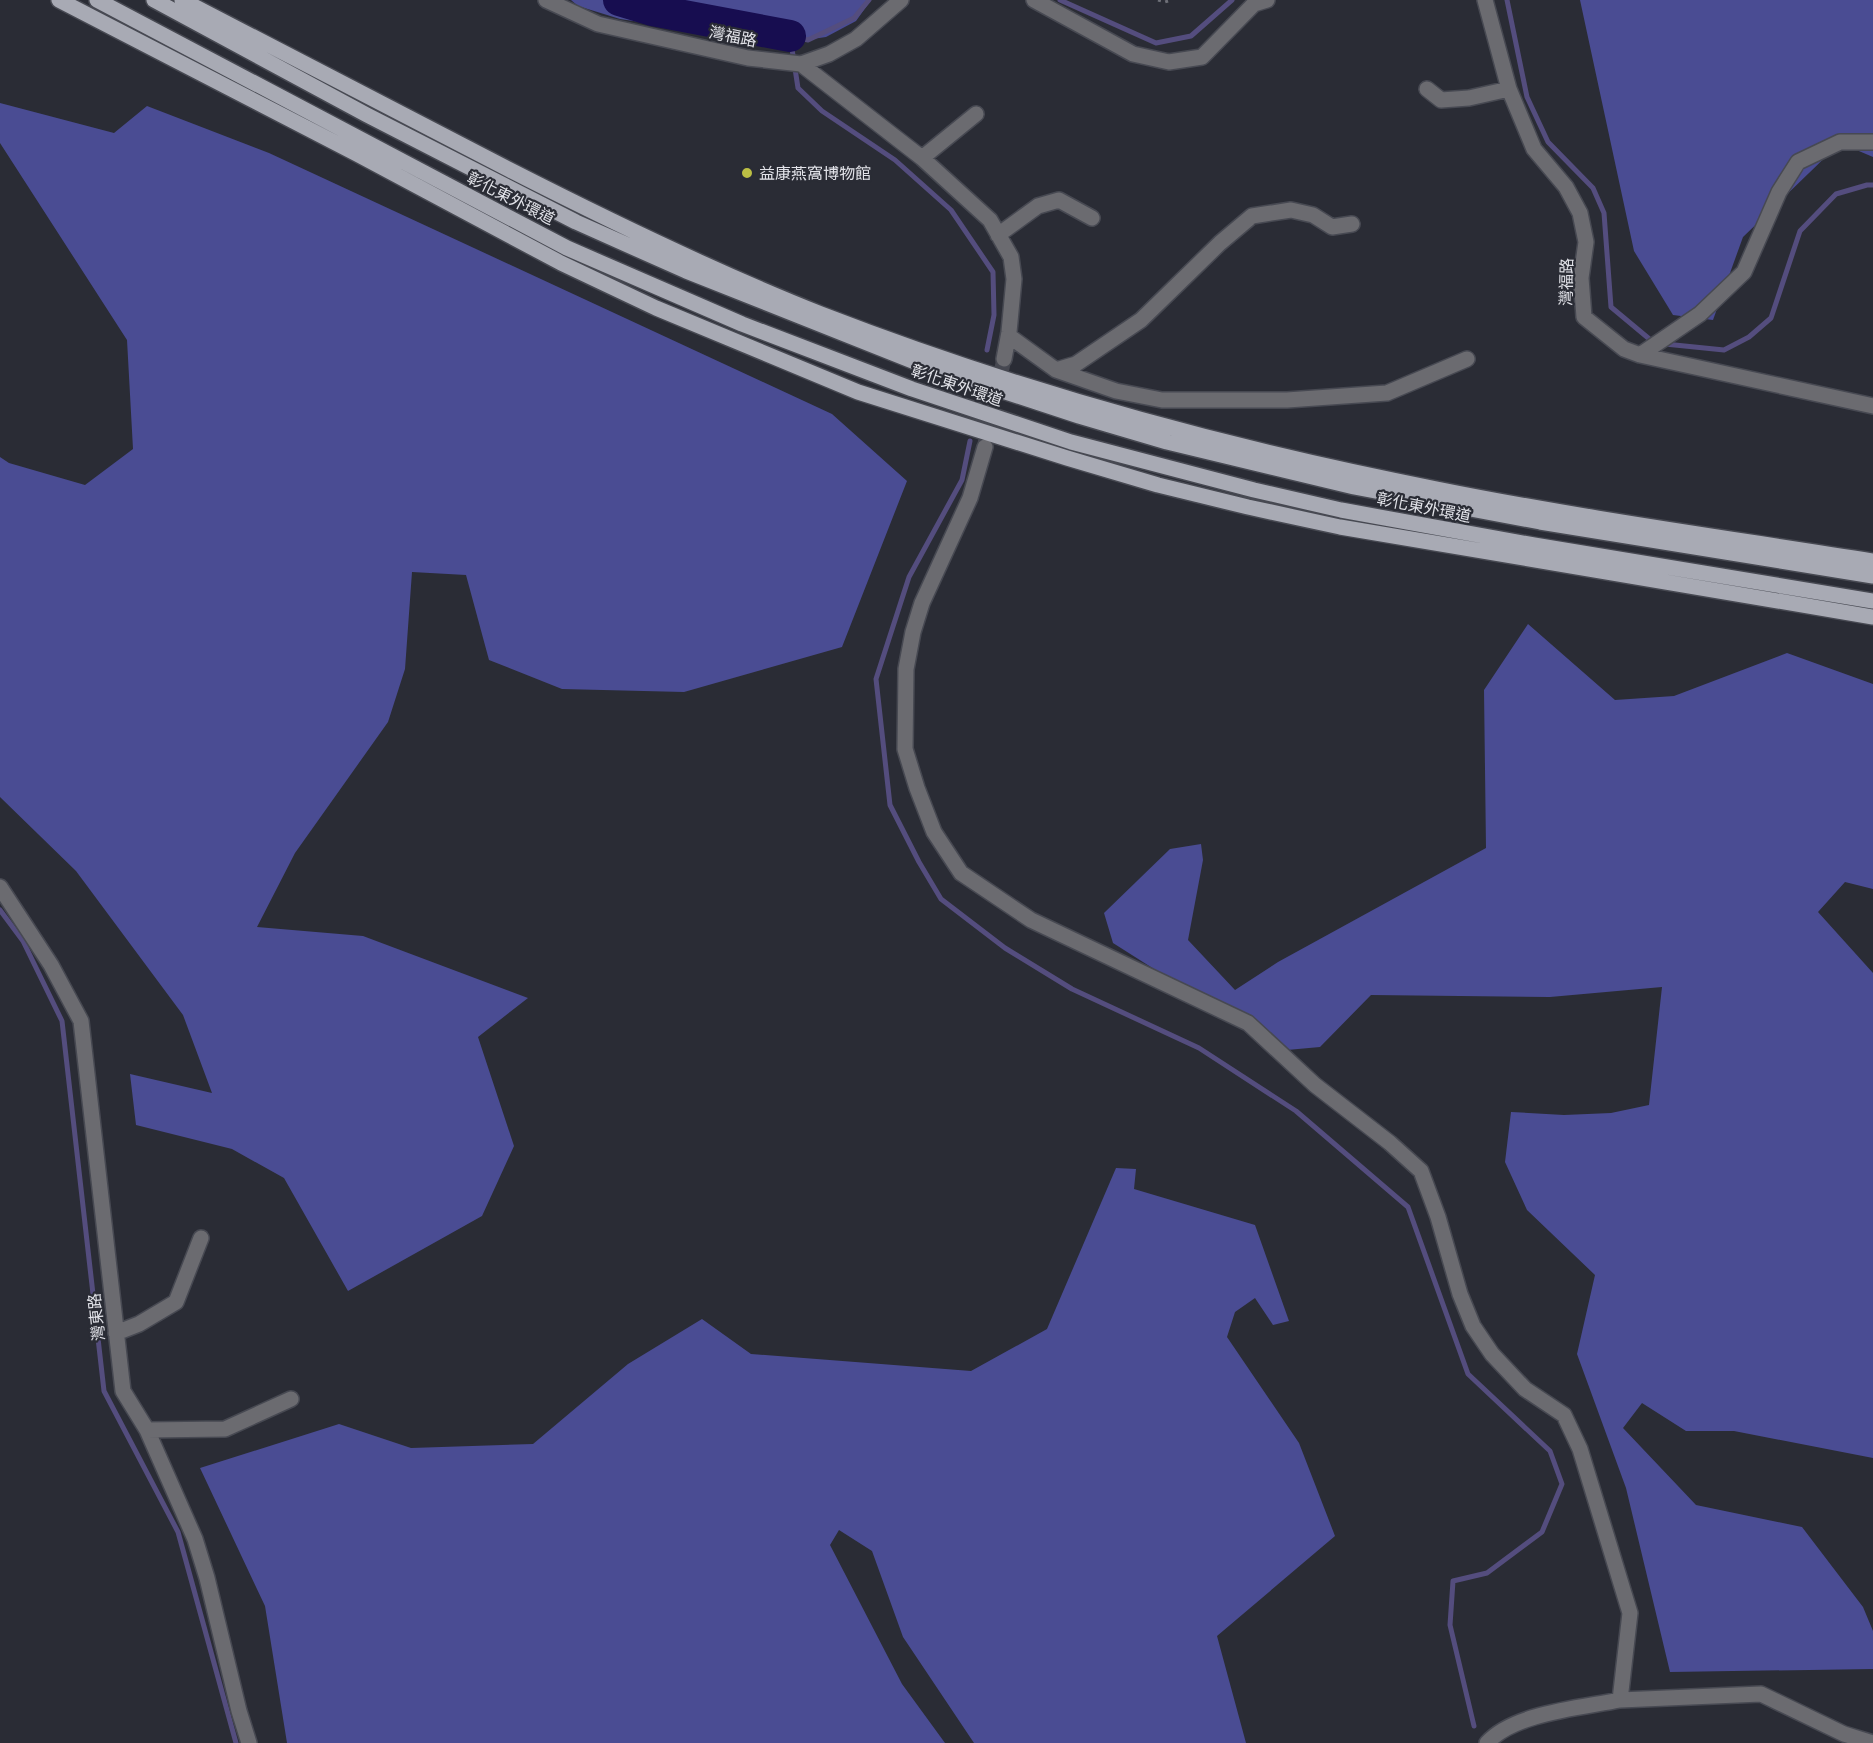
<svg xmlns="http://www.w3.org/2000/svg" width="1873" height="1743" viewBox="0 0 1873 1743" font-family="'Noto Serif','Noto Sans TC',serif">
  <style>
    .forest { fill: #4a4c93 }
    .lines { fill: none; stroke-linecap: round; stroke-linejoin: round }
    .stream { stroke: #544d7e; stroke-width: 5 }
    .river { stroke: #170d50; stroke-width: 32 }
    .minor-tunnel { stroke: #464750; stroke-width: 15; stroke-dasharray: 15 8; stroke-linecap: butt }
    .minor-casing { stroke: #474952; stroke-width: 18 }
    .major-casing { stroke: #474952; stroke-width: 18 }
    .path { stroke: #6e7078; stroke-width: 3; stroke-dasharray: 3 4.5; stroke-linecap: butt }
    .minor { stroke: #6b6b70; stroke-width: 15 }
    .major { stroke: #a8aab4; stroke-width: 15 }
    .poi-dot { fill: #bcbf44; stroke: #2a2c35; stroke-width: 2 }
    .labels { text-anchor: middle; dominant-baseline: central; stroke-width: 4.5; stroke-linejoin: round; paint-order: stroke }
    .street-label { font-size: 16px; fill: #e2e3e9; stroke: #2a2c35 }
    .poi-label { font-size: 16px; fill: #e2e3e9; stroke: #2a2c35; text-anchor: start }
  </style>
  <rect width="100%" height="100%" fill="#2a2c35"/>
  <path class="forest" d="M 571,0 L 871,0 L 856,21 L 826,37 L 785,43 L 620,19 L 578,6 Z
    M 1580,0 L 1873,0 L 1873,157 L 1840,143 L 1743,237 L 1713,320 L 1673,315 L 1634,251 Z
    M 0,103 L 114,133 L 147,106 L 269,153 L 832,414 L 907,481 L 842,647 L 684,692 L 562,689 L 489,660 L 466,575 L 412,572 L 405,669 L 388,722 L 295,853 L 257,927 L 363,936 L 528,998 L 478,1037 L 514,1146 L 482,1216 L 348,1291 L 284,1178 L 232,1149 L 136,1125 L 130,1074 L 212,1093 L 183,1015 L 76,871 L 0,797 L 0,457 L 9,463 L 85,485 L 133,449 L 127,340 L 0,143 Z
    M 1528,624 L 1615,700 L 1674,696 L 1787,653 L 1873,684 L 1873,889 L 1845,882 L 1818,912 L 1873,973 L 1873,1458 L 1734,1431 L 1686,1431 L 1642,1403 L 1623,1428 L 1696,1505 L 1802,1527 L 1863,1607 L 1873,1631 L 1873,1669 L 1670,1672 L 1626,1488 L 1577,1354 L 1595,1275 L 1527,1210 L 1505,1162 L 1511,1112 L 1564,1115 L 1611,1113 L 1649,1105 L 1662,987 L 1550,997 L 1371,995 L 1320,1047 L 1287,1050 L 1236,1021 L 1113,943 L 1104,913 L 1170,849 L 1201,844 L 1203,860 L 1188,940 L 1235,990 L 1278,962 L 1486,848 L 1484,690 Z
    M 1116,1168 L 1136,1169 L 1134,1189 L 1255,1225 L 1289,1321 L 1273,1325 L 1255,1298 L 1235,1312 L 1227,1337 L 1299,1443 L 1335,1536 L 1217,1636 L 1246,1743 L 974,1743 L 903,1637 L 872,1551 L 839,1530 L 830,1545 L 902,1684 L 945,1743 L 287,1743 L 265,1606 L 200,1468 L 339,1424 L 411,1448 L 533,1444 L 628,1364 L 702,1319 L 751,1354 L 971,1371 L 1047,1329 Z"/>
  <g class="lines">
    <path class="stream" d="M 869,0 L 854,18 L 808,40 L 790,36 L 798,88 L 822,111 L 895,160 L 951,210 L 993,272 L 994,315 L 987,350
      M 1060,0 L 1156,43 L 1191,36 L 1232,0
      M 1507,0 L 1527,97 L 1548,142 L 1593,188 L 1604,213 L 1611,307 L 1653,342
      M 1665,344 L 1724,350 L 1749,337 L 1771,318 L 1800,231 L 1836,194 L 1867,185 L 1873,185
      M 970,441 L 962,480 L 909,577 L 876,679 L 890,805 L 919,862 L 941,899 L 1005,948 L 1072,989 L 1199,1048 L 1296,1111 L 1408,1207 L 1468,1374 L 1550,1451 L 1562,1484 L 1542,1532 L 1487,1573 L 1453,1581 L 1450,1625 L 1474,1726
      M 0,910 L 23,941 L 62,1021 L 104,1391 L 178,1532 L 236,1743"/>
    <path class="river" d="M 619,0 L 652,10 L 790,36"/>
    <path class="minor-tunnel" d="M 985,444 L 1004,359"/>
    <g class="minor-casing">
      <path id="minor" d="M 546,0 L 598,24 L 748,58 L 801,64 L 829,54 L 856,39 L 901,0
        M 1034,0 L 1133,54 L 1169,62 L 1202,57 L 1254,4 L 1267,0
        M 1485,0 L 1509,89 L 1534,149 L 1566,187 L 1580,213 L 1586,242 L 1581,278 L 1584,317 L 1624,349 L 1640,355 L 1873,406
        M 801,64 L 922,158 L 990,220 L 1011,257 L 1014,279 L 1009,332 L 1004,359
        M 1427,89 L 1441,100 L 1469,98 L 1509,89
        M 922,158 L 976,114
        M 998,235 L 1038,206 L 1059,200 L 1092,218
        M 1009,336 L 1056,370 L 1076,364 L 1141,320 L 1220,243 L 1252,216 L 1291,210 L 1313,215 L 1332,227 L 1352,224
        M 1640,355 L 1700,314 L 1744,272 L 1779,192 L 1798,162 L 1840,142 L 1873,142
        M 1056,370 L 1116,391 L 1162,400 L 1287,400 L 1387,393 L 1467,359
        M 985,447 L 970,498 L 922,603 L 913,632 L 906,669 L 905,749 L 917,788 L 934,832 L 961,873 L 1031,920 L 1248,1023 L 1315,1085 L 1390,1143 L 1421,1171 L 1438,1217 L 1460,1294 L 1473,1326 L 1492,1354 L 1525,1389 L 1564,1415 L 1580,1449 L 1630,1613 L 1620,1700 C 1580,1708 1514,1713 1487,1743
        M 0,887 L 51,965 L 81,1021 L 123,1391 L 147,1430 L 195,1539 L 207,1578 L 239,1711 L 249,1743
        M 116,1333 L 139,1324 L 176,1302 L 201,1238
        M 147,1430 L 225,1429 L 291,1399
        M 1620,1700 L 1761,1694 L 1844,1734 L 1873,1743"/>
    </g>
    <g class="major-casing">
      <path id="major" d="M 59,0 L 357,154 L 561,263 L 656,308 L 858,392 L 1067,458 L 1158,485 L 1248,507 L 1340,527 L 1873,617
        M 97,0 L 567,248 L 742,324 L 912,389 L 1071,442 L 1254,490 L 1341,510 L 1534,545 L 1873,601
        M 154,0 L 367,115 L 576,222 L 686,271 L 920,364 L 1079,416 L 1167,442 L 1354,487 L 1540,522 L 1873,576
        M 182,0 C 291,57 400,114 510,170 C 612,222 715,272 821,314 C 1020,391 1227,448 1437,489 C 1581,518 1728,538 1873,561"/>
    </g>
    <path class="path" d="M 1158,0 L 1165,2 L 1171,0"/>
    <use href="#minor" class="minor"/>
    <use href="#major" class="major"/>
  </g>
  <circle class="poi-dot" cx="747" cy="173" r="6"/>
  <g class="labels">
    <g class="street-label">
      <text transform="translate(733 36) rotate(11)">灣福路</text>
      <text transform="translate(511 198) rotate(27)">彰化東外環道</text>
      <text transform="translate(1566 282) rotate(-89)">灣福路</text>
      <text transform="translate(957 385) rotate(19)">彰化東外環道</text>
      <text transform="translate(1424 507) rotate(11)">彰化東外環道</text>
      <text transform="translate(96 1317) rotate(-96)">灣東路</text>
    </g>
    <g class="poi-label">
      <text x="759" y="173">益康燕窩博物館</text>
    </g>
  </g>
</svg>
